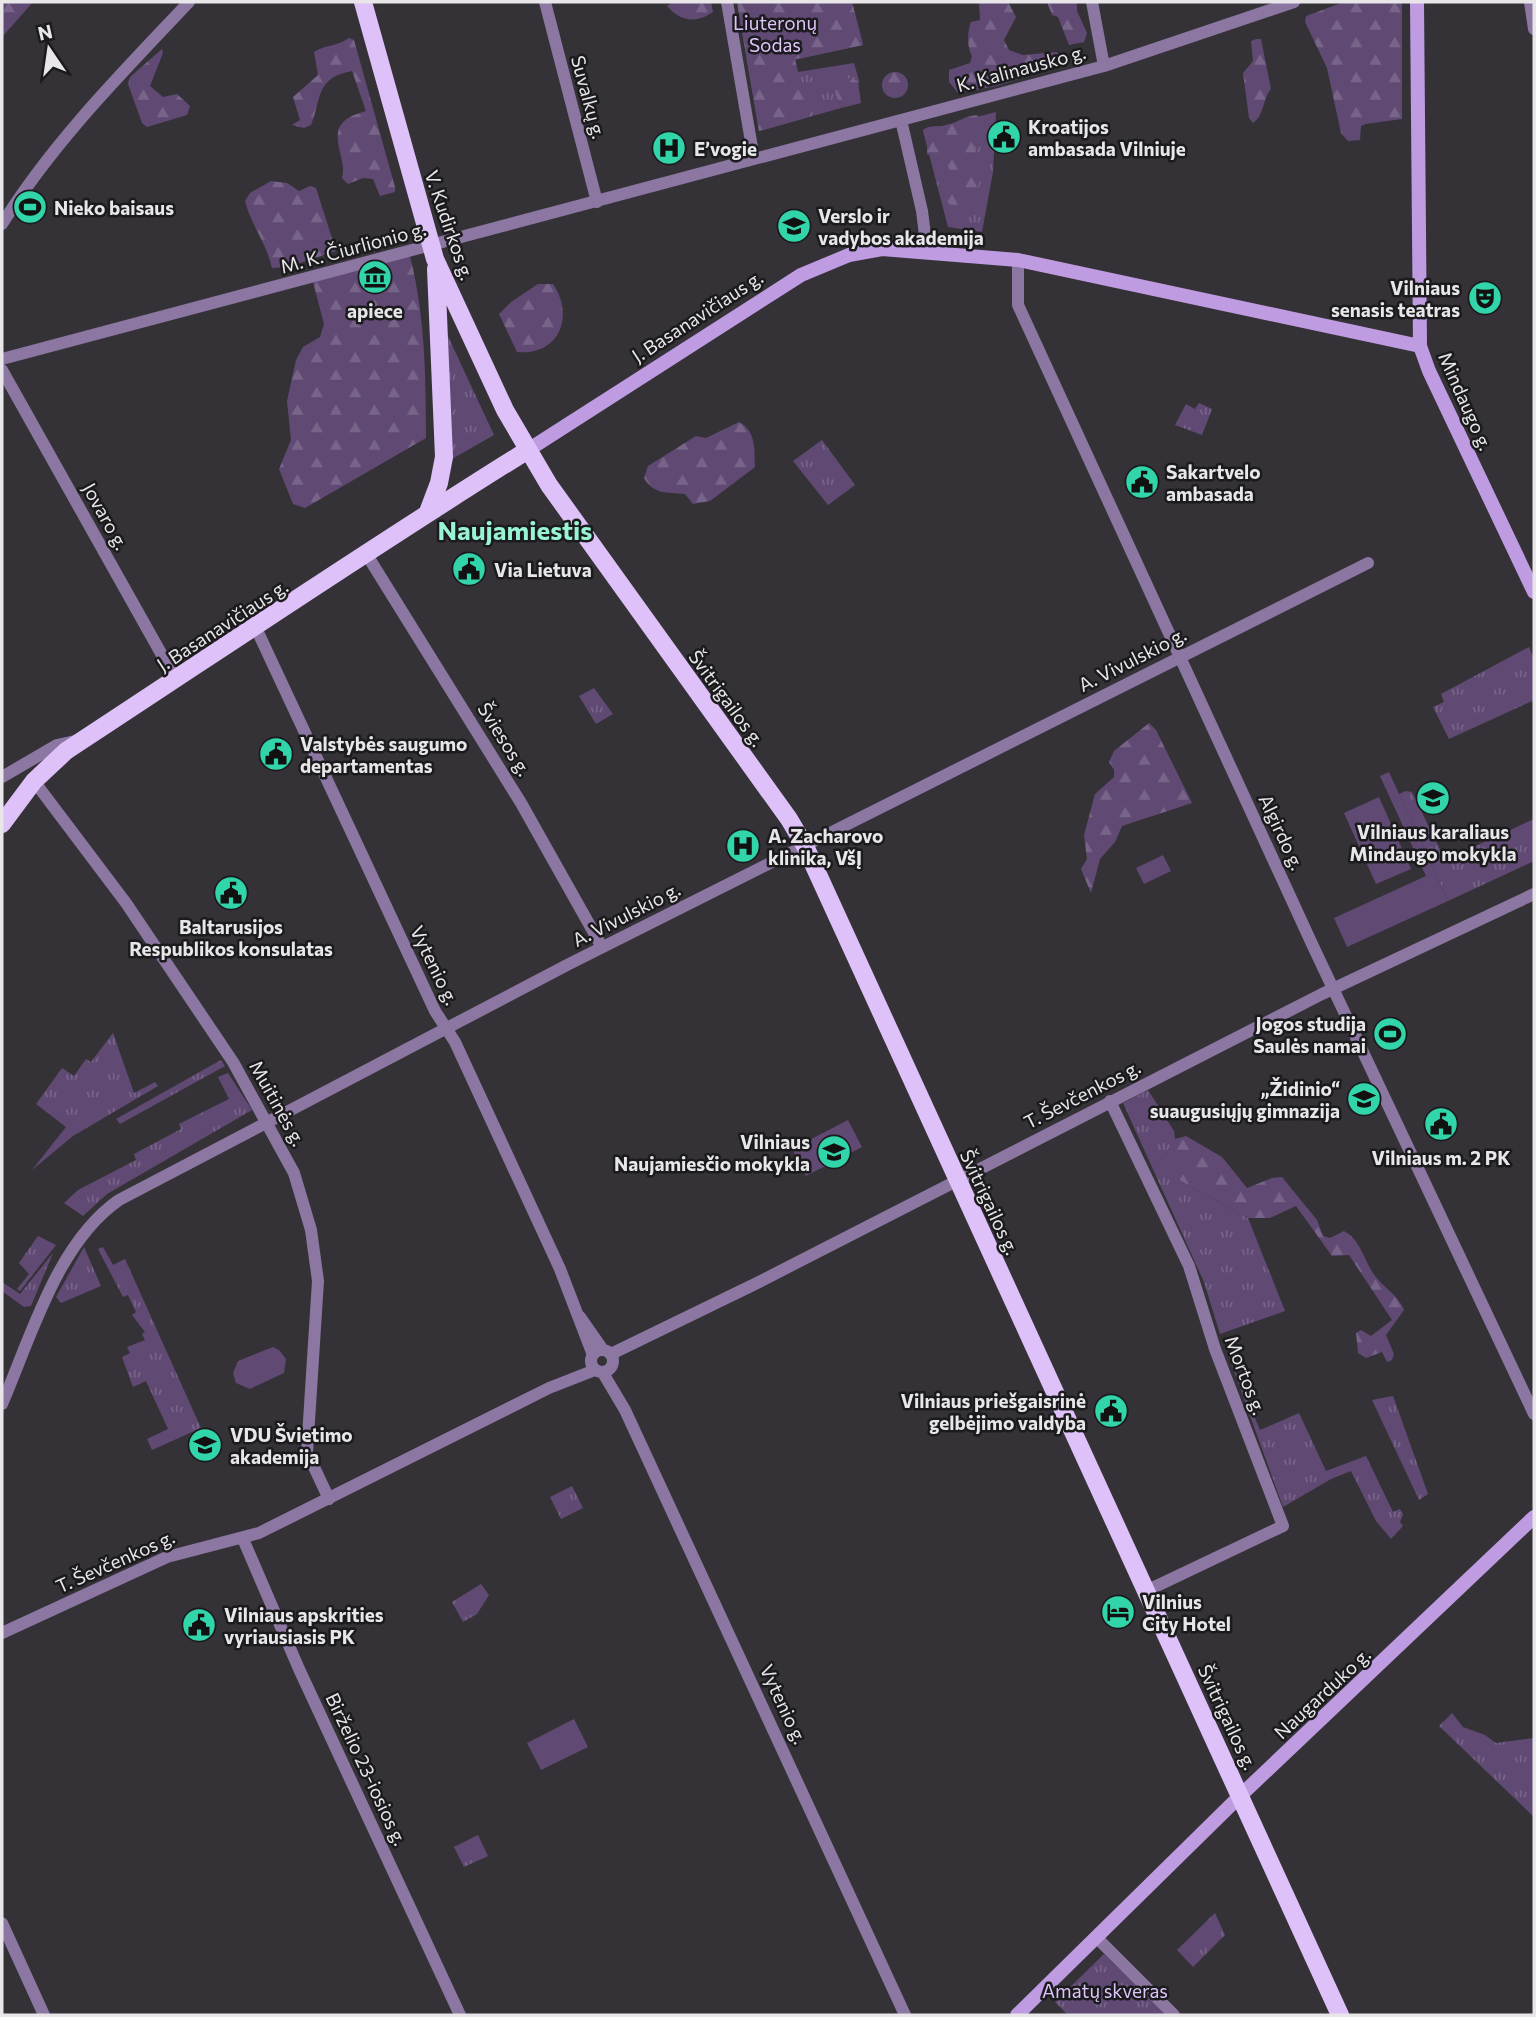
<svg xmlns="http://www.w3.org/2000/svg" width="1536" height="2017" viewBox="0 0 1536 2017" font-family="Commissioner,sans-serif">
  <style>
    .grass { fill: url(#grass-tufts) }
    .forest { fill: url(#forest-firs) }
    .pitch { fill: #604a74 }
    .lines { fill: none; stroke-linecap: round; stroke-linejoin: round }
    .street { stroke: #8c76a2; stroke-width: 12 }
    .secondary { stroke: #bf9be2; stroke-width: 14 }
    .primary { stroke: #ddc1f8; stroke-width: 18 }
    .labels { text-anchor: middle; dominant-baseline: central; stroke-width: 5; stroke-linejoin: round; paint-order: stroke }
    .park-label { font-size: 19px; fill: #dec5f9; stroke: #1b1a1d }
    .street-label { font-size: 19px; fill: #e8e6e9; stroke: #1b1a1d }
    .poi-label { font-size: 19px; font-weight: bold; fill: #e8e6e9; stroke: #1b1a1d; text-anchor: start }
    .district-label { font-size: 26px; font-weight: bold; fill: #98f4d4; stroke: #1b1a1d }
  </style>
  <defs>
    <pattern id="grass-tufts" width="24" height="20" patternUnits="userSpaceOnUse" patternTransform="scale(1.75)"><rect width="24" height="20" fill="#604a74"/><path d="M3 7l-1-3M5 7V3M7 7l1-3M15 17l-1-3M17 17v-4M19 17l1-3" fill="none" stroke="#776488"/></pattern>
    <pattern id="forest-firs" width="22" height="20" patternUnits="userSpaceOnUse" patternTransform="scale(1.75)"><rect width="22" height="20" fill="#604a74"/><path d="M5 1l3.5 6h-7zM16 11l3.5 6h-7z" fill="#776488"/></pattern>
  </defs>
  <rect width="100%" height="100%" fill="#343237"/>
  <path class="grass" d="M 737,2 L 852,2 L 863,45 L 794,60 L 798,72 L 854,63 L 860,84 L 858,81 L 834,90 L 841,108 L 759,131 Z
    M 996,112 L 993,172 L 982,232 L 948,227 L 923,131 Z
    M 446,332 L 494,435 L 452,459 Z
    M 1199,403 L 1212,409 L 1202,435 L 1175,425 L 1186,404 L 1195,409 Z
    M 822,440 L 855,485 L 828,505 L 793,461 Z
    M 1529,647 L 1534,659 L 1534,704 L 1532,701 L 1449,739 L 1433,707 L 1444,702 L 1441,694 Z
    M 594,688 L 613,714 L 596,724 L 579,696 Z
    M 1406,791 L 1412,792 L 1445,860 L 1534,819 L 1534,861 L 1448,901 L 1399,794 Z
    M 113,1033 L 134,1093 L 155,1082 L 158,1086 L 73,1136 L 32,1170 L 66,1127 L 36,1104 L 62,1068 L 74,1076 L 86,1059 L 91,1062 Z
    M 221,1060 L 225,1066 L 120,1124 L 116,1119 Z
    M 228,1073 L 252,1110 L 107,1194 L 83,1216 L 64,1203 L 78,1190 L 136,1160 L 134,1154 L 181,1129 L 179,1124 L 229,1099 L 218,1077 Z
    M 1148,1090 L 1174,1131 L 1175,1139 L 1167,1152 L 1181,1181 L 1248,1218 L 1285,1311 L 1220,1334 L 1204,1282 L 1123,1103 Z
    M 38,1236 L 56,1245 L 20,1291 L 17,1289 L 29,1274 L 19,1263 Z
    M 84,1247 L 101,1286 L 61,1303 L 56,1297 Z
    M 103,1247 L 113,1265 L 125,1259 L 201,1428 L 152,1450 L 147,1439 L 168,1429 L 146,1381 L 133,1387 L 122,1357 L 130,1353 L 127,1347 L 145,1340 L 142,1334 L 145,1332 L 132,1315 L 136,1312 L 128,1295 L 123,1297 L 98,1249 Z
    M 53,1253 L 31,1306 L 24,1307 L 2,1291 L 2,1282 L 20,1294 Z
    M 1226,1349 L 1260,1430 L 1299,1413 L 1326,1471 L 1366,1456 L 1393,1512 L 1400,1509 L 1403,1514 L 1400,1522 L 1403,1526 L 1391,1539 L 1376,1521 L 1351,1471 L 1331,1479 L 1283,1507 Z
    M 1393,1396 L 1428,1494 L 1419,1500 L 1372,1400 Z
    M 572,1486 L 583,1508 L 561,1519 L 550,1497 Z
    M 481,1584 L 489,1595 L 477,1614 L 463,1622 L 452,1602 Z
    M 1452,1713 L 1463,1727 L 1485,1735 L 1496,1743 L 1534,1738 L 1534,1817 L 1439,1726 Z
    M 478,1835 L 488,1856 L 464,1867 L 454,1847 Z
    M 1215,1913 L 1225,1935 L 1193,1967 L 1177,1950 Z
    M 1104,1954 L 1166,2015 L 1068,2015 L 1055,2002 Z"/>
  <path class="forest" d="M 2,2 L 33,2 L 2,37 Z
    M 673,2 L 711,2 L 713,12 C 693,25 680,20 667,6 Z
    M 737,2 L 852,2 L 863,45 L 795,59 L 809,117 L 759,131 Z
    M 979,2 L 1008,2 L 1016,17 L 1004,40 L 1009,50 L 1023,55 L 1057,52 L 1063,64 L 997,86 L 958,93 L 949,82 L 949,70 L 970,63 L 972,56 C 967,48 967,32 971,22 L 980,20 Z
    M 1047,2 L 1077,2 L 1077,11 L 1087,33 L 1084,42 L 1069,45 L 1058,17 L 1052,15 Z
    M 1344,2 L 1402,2 L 1402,119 L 1365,124 L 1361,126 L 1360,140 L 1348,141 L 1341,133 L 1327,68 L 1305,22 L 1306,16 Z
    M 349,38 L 354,40 L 395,187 L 395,192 L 380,196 L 373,179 L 363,178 L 348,184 L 342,178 C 348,158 324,131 350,117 C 355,114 361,113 366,111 L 352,71 C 315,78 322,98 311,125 L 304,128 L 292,125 L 300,120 L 293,97 L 318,75 L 314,52 C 326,44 337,47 349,38 Z
    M 1256,39 L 1261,39 L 1271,89 C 1262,100 1265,114 1253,123 L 1249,118 L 1243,73 L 1253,61 L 1251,41 Z
    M 162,49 L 163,53 L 150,86 L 163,97 L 177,94 L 190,106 L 187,115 L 147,127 L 142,123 L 128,84 L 130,77 Z
    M882 85a13 13 0 1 1 26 0a13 13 0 1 1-26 0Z
    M 833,74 L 858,81 L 861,103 L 841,108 L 834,90 L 825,81 Z
    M 978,115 L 977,124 L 970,132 L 975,142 L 975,154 L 962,165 L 968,174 L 979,176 L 978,199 L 974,208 L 961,210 L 944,200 L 940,187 L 951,170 L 948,163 L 927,154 L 927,142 L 923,130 C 932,123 941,129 950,125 C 960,120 966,116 978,115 Z
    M 271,181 L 287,183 L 299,191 L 310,186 L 316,188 L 336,251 L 288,267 L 272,268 C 267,244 251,225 245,201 L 250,193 Z
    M 410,256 C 425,316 426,376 426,438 L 305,508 L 293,504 L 279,469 L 291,440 L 287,401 L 296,360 L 303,347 L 320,337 L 324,324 L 313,282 Z
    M 538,284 L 553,284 C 575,316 559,356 517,352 L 499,314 L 511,302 Z
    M 739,422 C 757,432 754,450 755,467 L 710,501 L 693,504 L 685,494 C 667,492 654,495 644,478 L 648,466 L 696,436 L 706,438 Z
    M 1149,723 L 1156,730 L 1192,803 L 1122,826 L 1115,842 L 1100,859 L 1091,893 L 1081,869 L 1087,859 L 1084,835 L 1095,794 L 1114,777 L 1114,770 L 1109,762 L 1114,751 Z
    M 1186,1136 L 1222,1157 L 1247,1188 L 1272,1178 L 1282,1177 L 1317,1220 L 1323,1236 L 1330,1238 L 1344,1231 C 1361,1240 1364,1261 1375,1276 C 1385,1289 1398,1295 1404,1310 L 1386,1335 L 1394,1354 L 1392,1360 L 1387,1362 L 1382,1352 L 1366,1358 L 1358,1353 L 1356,1333 L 1361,1330 L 1371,1336 L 1392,1320 L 1349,1255 L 1332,1256 L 1296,1206 L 1270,1218 L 1248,1218 L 1181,1181 L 1172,1170 L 1167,1151 L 1175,1139 Z"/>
  <path class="pitch" d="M 1389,772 L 1448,901 L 1347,947 L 1334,918 L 1426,876 L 1380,776 Z
    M 1379,797 L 1411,869 L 1376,884 L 1344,813 Z
    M 1163,855 L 1171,871 L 1144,884 L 1136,868 Z
    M 848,1120 L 862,1147 L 806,1176 L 792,1149 Z
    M 273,1347 L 279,1350 L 286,1359 L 284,1373 L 250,1389 L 236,1383 L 233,1373 L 238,1361 Z
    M 574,1719 L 588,1747 L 541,1770 L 527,1743 Z"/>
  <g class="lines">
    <path class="street" d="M 545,2 L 597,202
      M 727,2 L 754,159
      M 1092,2 L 1104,66
      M 1530,2 L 1534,29
      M 901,120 L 922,211 L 927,251
      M 2,224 C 54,141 122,73 189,2
      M 1018,260 L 1018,305 L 1312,944 L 1534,1414
      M 2,359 L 1104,66 L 1294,2
      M 2,370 L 176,680
      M 367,555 L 521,803 L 602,947
      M 256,628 L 435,1011 L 455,1042 L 560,1269 L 593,1355
      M 2,777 L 57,745 L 75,741
      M 34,781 L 126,903 L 233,1062 L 294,1173 L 311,1230 L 318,1281 L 307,1452 L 329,1499
      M 1110,1101 L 1189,1266 L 1215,1349 L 1283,1526 L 1146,1591
      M 580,1317 L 603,1350
      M591 1361a11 11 0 1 1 22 0a11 11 0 1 1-22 0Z
      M 611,1354 L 755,1284 L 1322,994 L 1534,894
      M 603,1373 L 625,1410 L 905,2015
      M 2,1404 C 31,1337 57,1243 119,1200 L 569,964 L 1368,563
      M 243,1539 L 299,1669 L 460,2015
      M 2,1633 L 167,1557 L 259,1533 L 549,1388 L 595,1370
      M 2,1923 L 44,2015
      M 1096,1937 L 1174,2015"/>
    <path class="secondary" d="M 1417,2 L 1420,346 L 1429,371 L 1534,592
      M 528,450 L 801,275 L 849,255 L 882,249 L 1018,260 L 1420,346
      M 1017,2015 L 1241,1795 L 1534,1517"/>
    <path class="primary" d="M 363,2 L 435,259 L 505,410 L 549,485 L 789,819 L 805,846 L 1340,2015
      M 428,512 L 439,483 L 444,457 L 436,269
      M 2,824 L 34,781 L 66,751 C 220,650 372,547 528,450"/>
  </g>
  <defs>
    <g id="civic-disc" transform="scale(1.75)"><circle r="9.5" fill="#32d4a9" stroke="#1b1a1d"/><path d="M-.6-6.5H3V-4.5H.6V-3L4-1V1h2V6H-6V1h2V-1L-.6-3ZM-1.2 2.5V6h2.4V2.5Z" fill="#111"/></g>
    <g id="hospital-disc" transform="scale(1.75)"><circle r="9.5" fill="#32d4a9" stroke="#1b1a1d"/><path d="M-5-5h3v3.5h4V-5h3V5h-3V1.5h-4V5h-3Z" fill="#111"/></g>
    <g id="stadium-disc" transform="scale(1.75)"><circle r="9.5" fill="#32d4a9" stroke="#1b1a1d"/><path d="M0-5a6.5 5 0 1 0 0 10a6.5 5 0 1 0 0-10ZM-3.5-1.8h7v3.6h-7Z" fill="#111"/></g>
    <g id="university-disc" transform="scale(1.75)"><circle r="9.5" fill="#32d4a9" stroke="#1b1a1d"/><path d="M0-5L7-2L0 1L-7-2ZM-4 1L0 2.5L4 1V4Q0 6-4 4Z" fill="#111"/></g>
    <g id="museum-disc" transform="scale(1.75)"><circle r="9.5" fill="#32d4a9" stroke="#1b1a1d"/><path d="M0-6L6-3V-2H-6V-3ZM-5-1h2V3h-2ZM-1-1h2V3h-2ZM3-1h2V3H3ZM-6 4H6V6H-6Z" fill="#111"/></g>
    <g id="theatre-disc" transform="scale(1.75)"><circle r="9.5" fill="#32d4a9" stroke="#1b1a1d"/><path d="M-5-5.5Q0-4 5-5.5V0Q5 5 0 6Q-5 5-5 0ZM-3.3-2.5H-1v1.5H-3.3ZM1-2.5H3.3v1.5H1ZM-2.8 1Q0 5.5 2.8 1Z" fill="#111"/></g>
    <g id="school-disc" transform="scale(1.75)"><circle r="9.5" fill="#32d4a9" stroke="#1b1a1d"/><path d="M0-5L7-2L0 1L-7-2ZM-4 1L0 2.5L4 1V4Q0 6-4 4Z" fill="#111"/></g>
    <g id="hotel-disc" transform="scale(1.75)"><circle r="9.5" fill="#32d4a9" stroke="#1b1a1d"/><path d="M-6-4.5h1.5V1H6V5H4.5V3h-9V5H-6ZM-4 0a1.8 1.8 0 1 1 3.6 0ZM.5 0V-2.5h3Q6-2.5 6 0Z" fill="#111"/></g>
  </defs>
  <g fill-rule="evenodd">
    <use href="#civic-disc" x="1004" y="137"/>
    <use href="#hospital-disc" x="669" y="148"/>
    <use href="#stadium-disc" x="30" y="207"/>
    <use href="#university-disc" x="794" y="226"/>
    <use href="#museum-disc" x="375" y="277"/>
    <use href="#theatre-disc" x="1485" y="298"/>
    <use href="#civic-disc" x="1142" y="482"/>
    <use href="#civic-disc" x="469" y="569"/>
    <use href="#civic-disc" x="276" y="754"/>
    <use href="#school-disc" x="1433" y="798"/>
    <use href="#hospital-disc" x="743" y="846"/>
    <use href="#civic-disc" x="231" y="893"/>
    <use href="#stadium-disc" x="1390" y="1034"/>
    <use href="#school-disc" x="1364" y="1099"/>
    <use href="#civic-disc" x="1441" y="1124"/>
    <use href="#school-disc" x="834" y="1152"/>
    <use href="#civic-disc" x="1111" y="1411"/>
    <use href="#university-disc" x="205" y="1445"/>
    <use href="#hotel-disc" x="1118" y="1612"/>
    <use href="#civic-disc" x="199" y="1625"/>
  </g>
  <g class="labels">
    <g class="park-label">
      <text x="775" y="22">Liuteronų<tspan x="775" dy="22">Sodas</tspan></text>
      <text x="1105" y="1990">Amatų skveras</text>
    </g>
    <g class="street-label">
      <text transform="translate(1021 68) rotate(-15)">K. Kalinausko g.</text>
      <text transform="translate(589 97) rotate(75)">Suvalkų g.</text>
      <text transform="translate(450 225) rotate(71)">V. Kudirkos g.</text>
      <text transform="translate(353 247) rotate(-15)">M. K. Čiurlionio g.</text>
      <text transform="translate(697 316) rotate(-33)">J. Basanavičiaus g.</text>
      <text transform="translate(1466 401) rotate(66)">Mindaugo g.</text>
      <text transform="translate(106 516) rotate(61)">Jovaro g.</text>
      <text transform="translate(222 625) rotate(-33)">J. Basanavičiaus g.</text>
      <text transform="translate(1132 659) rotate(-27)">A. Vivulskio g.</text>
      <text transform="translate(727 698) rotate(54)">Švitrigailos g.</text>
      <text transform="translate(505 739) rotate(58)">Šviesos g.</text>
      <text transform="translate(1282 832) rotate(65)">Algirdo g.</text>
      <text transform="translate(626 914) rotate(-27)">A. Vivulskio g.</text>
      <text transform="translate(435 965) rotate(64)">Vytenio g.</text>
      <text transform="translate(1082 1094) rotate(-27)">T. Ševčenkos g.</text>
      <text transform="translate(278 1103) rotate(61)">Muitinės g.</text>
      <text transform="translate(990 1202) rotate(65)">Švitrigailos g.</text>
      <text transform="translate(1246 1375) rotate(69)">Mortos g.</text>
      <text transform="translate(115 1561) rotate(-24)">T. Ševčenkos g.</text>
      <text transform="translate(1322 1693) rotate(-43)">Naugarduko g.</text>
      <text transform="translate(784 1704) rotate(65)">Vytenio g.</text>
      <text transform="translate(1228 1717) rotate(65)">Švitrigailos g.</text>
      <text transform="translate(367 1769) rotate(65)">Birželio 23-iosios g.</text>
    </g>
    <g class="poi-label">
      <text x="1028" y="126">Kroatijos<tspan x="1028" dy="22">ambasada Vilniuje</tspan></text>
      <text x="694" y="148">E’vogie</text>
      <text x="54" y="207">Nieko baisaus</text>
      <text x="818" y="215">Verslo ir<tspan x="818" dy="22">vadybos akademija</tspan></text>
      <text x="1460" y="287" text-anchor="end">Vilniaus<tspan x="1460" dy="22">senasis teatras</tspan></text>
      <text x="375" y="310" text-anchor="middle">apiece</text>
      <text x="1166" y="471">Sakartvelo<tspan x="1166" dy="22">ambasada</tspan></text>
      <text x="494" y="569">Via Lietuva</text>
      <text x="300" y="743">Valstybės saugumo<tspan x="300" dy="22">departamentas</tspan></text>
      <text x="1433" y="831" text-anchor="middle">Vilniaus karaliaus<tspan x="1433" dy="22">Mindaugo mokykla</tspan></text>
      <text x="768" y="835">A. Zacharovo<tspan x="768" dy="22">klinika, VšĮ</tspan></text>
      <text x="231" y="926" text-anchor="middle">Baltarusijos<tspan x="231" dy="22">Respublikos konsulatas</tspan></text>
      <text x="1366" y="1023" text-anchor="end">Jogos studija<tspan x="1366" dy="22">Saulės namai</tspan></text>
      <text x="1340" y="1088" text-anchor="end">„Židinio“<tspan x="1340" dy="22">suaugusiųjų gimnazija</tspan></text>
      <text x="810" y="1141" text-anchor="end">Vilniaus<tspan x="810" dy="22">Naujamiesčio mokykla</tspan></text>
      <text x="1441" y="1157" text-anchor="middle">Vilniaus m. 2 PK</text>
      <text x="1086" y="1400" text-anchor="end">Vilniaus priešgaisrinė<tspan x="1086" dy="22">gelbėjimo valdyba</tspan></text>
      <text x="230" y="1434">VDU Švietimo<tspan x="230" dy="22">akademija</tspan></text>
      <text x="1142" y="1601">Vilnius<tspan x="1142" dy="22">City Hotel</tspan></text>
      <text x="224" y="1614">Vilniaus apskrities<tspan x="224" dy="22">vyriausiasis PK</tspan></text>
    </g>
    <g class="district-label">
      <text x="515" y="529">Naujamiestis</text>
    </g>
  </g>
  <rect width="1536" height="2017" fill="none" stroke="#e8e6e9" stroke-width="7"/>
  <g transform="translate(49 49) rotate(347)" stroke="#1b1a1d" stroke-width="5" paint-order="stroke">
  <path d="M0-5L12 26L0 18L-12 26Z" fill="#e8e6e9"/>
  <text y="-10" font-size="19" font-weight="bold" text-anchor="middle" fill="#e8e6e9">N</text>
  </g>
</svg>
